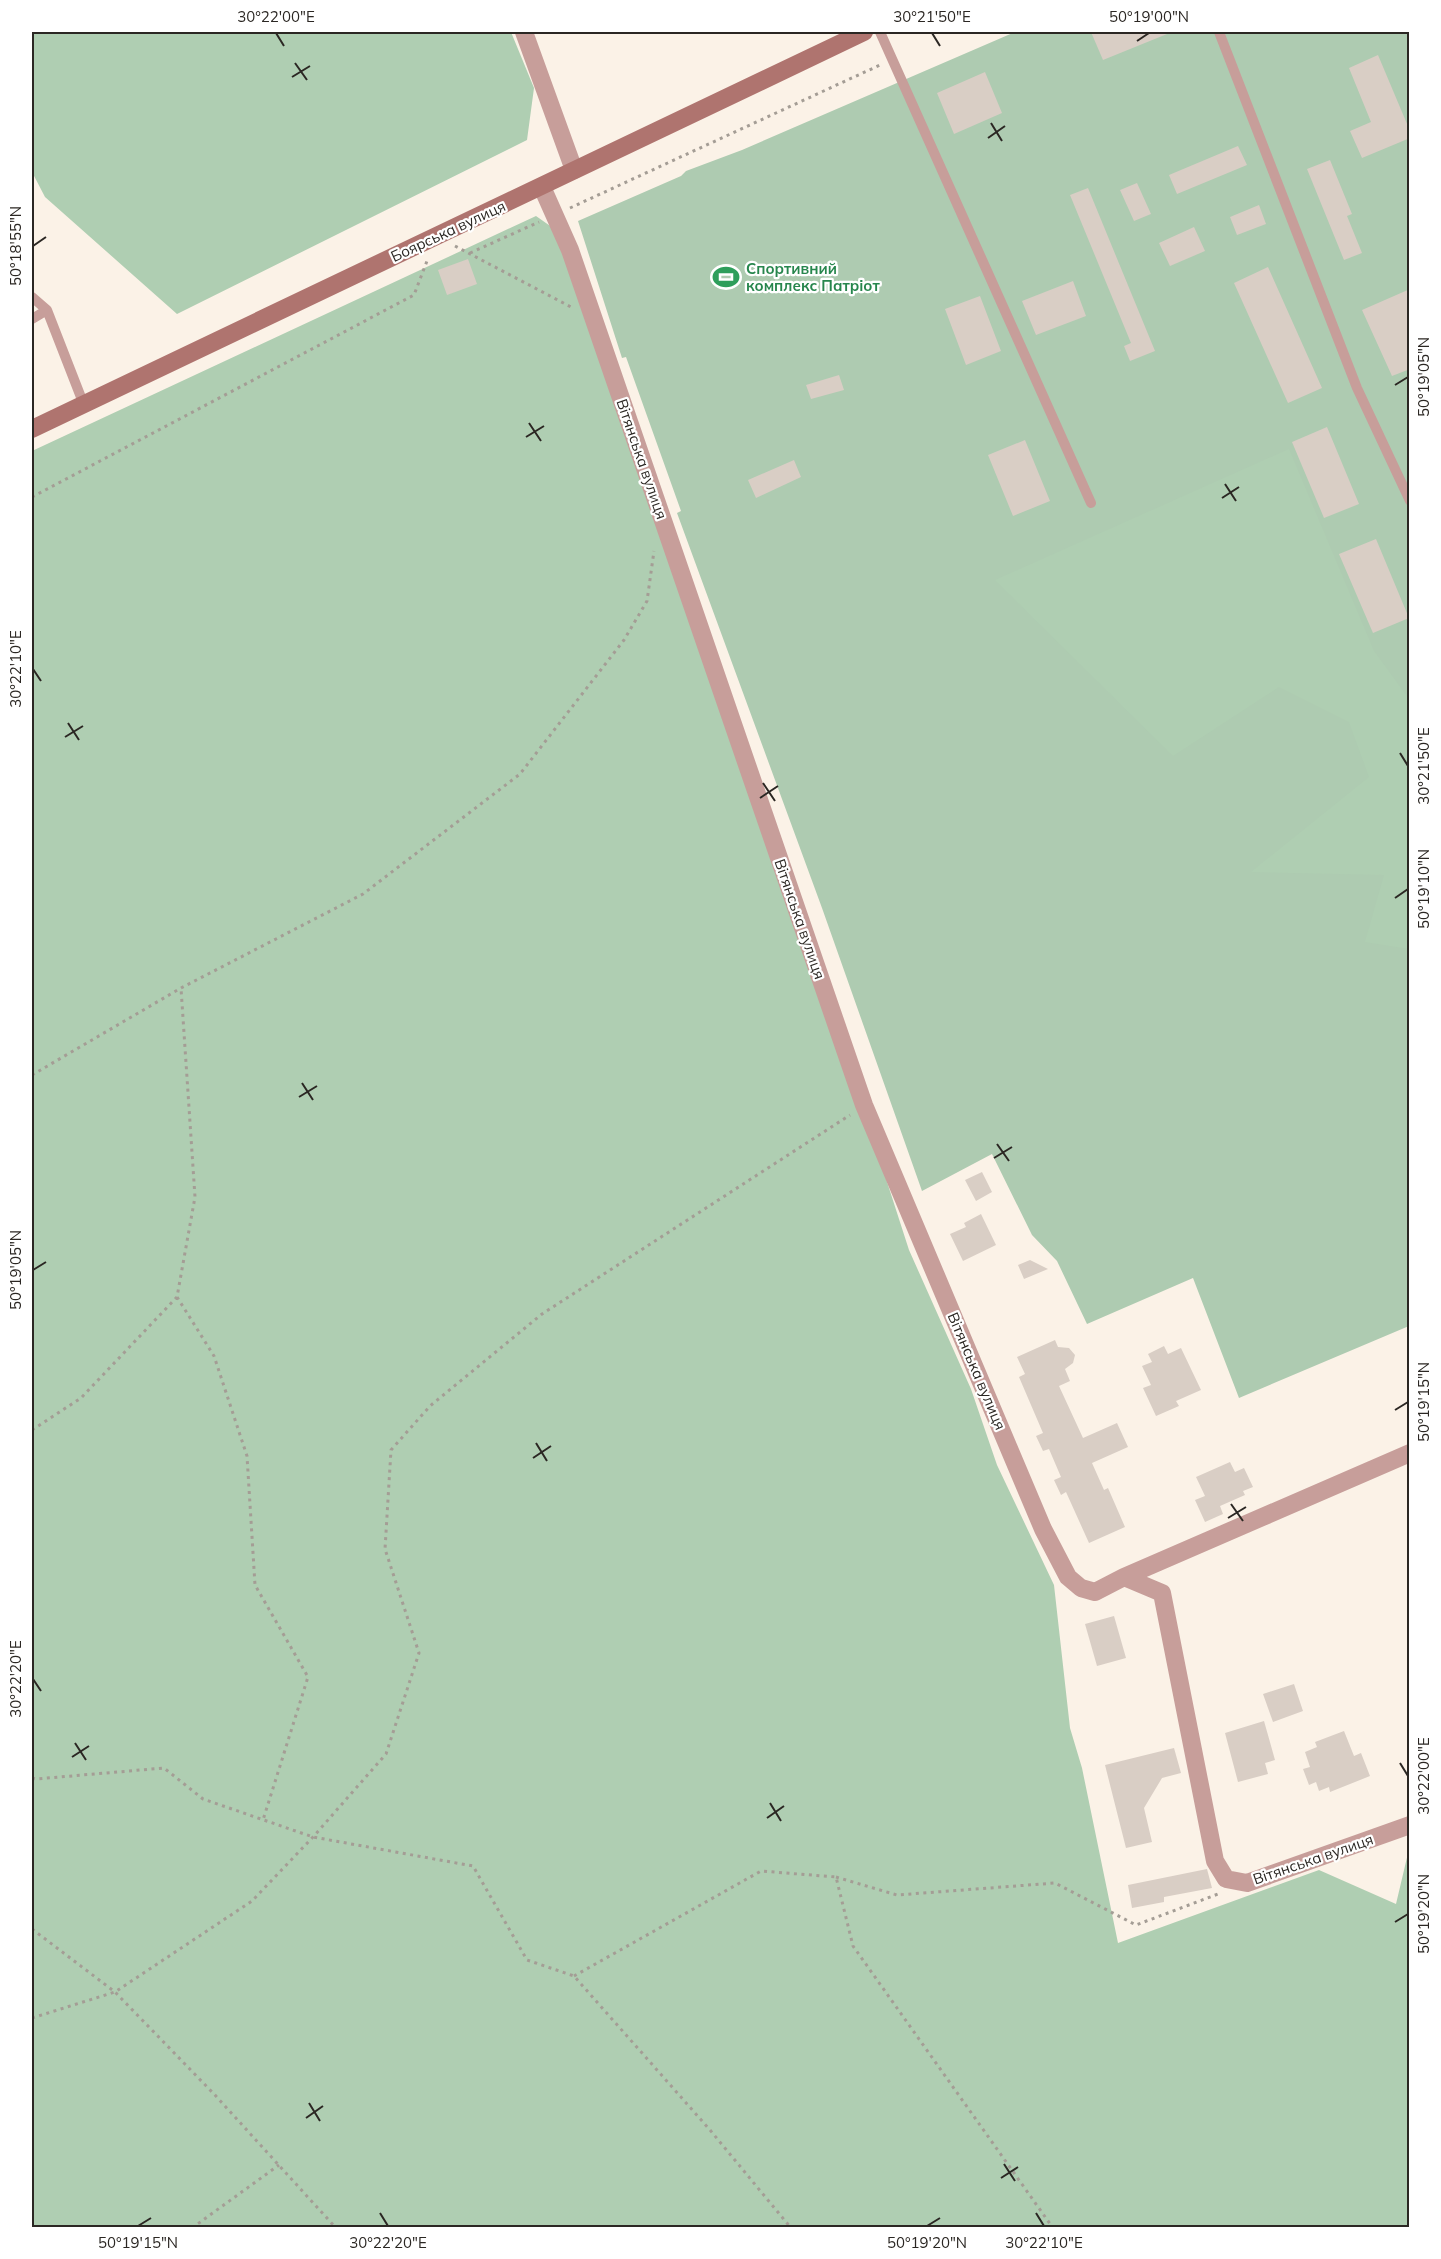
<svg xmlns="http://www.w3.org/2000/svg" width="1441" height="2259" viewBox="0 0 1441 2259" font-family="Mulish,sans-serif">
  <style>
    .green { fill: #aecbb1 }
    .forest { fill: #afceb2 }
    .building { fill: #d9cec5 }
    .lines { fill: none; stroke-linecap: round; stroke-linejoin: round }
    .path { stroke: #a49d95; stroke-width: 3; stroke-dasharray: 3 4.5; stroke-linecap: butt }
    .lane { stroke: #c79e9a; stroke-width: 10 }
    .street { stroke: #c79e9a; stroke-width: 18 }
    .secondary { stroke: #af746f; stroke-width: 18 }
    .ticks { fill: none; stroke: #2b2723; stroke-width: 2 }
    .labels { text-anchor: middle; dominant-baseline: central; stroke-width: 4.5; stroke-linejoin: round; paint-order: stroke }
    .street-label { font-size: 15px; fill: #2b2723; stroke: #fff }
    .leisure-label { font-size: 15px; font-weight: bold; fill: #27864d; stroke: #fff; text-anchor: start }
    .neatline { fill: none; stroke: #2b2723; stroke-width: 2 }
    .ticks-label { font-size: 15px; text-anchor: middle; fill: #2b2723 }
  </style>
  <rect width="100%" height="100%" fill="#fbf2e7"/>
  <path class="green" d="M 1015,32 L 1409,32 L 1409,1326 L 1239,1398 L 1193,1278 L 1087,1324 L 1057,1261 L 1032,1235 L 992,1154 L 922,1191 L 822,908 L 677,513 L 681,511 L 626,357 L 622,358 L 578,221 L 681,176 L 686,171 L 742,150 Z"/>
  <path class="forest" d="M 32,32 L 511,32 L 534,88 L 527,140 L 177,314 L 45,197 L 32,172 Z
    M 536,216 L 573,242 L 746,745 L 909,1250 L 971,1389 L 997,1465 L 1054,1585 L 1070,1728 L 1082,1768 L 1118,1943 L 1319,1870 L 1396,1904 L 1409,1849 L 1409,2227 L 32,2227 L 32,451 Z
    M 1289,449 L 1374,651 L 1409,699 L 1409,949 L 1365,942 L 1384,875 L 1251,872 L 1369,777 L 1349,722 L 1279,687 L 1173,756 L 995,580 Z"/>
  <path class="building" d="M 1091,32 L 1172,32 L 1103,60 Z
    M 1378,55 L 1410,131 L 1410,138 L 1362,158 L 1350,131 L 1371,122 L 1349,68 Z
    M 985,72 L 1002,113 L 954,134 L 937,93 Z
    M 1238,146 L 1247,165 L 1177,194 L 1169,175 Z
    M 1330,160 L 1352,214 L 1347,216 L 1362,253 L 1344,260 L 1307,169 Z
    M 1137,183 L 1151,214 L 1134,221 L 1120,190 Z
    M 1088,188 L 1155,351 L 1130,361 L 1124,346 L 1131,343 L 1070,195 Z
    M 1259,205 L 1266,224 L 1237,235 L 1230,217 Z
    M 1194,227 L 1205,251 L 1170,266 L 1159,243 Z
    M 468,259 L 477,284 L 447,295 L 438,270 Z
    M 1268,267 L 1322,388 L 1288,403 L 1234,283 Z
    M 1073,281 L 1086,316 L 1036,335 L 1022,301 Z
    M 1410,289 L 1410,369 L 1392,376 L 1362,310 Z
    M 980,296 L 1001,351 L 966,365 L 945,309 Z
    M 839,375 L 844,390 L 811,399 L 806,385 Z
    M 1327,427 L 1359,504 L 1324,518 L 1292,442 Z
    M 1025,440 L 1050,501 L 1013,516 L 988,455 Z
    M 794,460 L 801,477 L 756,498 L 748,480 Z
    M 1376,539 L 1409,618 L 1373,633 L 1339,554 Z
    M 982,1172 L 992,1192 L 976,1201 L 965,1180 Z
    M 981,1214 L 996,1245 L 963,1261 L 950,1234 L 966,1227 L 964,1223 Z
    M 1030,1260 L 1048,1269 L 1024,1279 L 1018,1265 Z
    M 1055,1340 L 1058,1347 L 1069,1348 L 1075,1355 L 1073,1363 L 1065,1369 L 1070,1381 L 1059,1386 L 1083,1438 L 1117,1423 L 1128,1447 L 1092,1463 L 1104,1490 L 1108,1488 L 1125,1527 L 1089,1543 L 1066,1492 L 1061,1495 L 1054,1480 L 1061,1477 L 1049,1449 L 1043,1451 L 1036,1436 L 1043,1433 L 1019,1377 L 1025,1374 L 1017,1357 Z
    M 1164,1346 L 1168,1354 L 1181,1348 L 1201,1390 L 1176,1401 L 1179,1406 L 1156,1416 L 1143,1388 L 1151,1385 L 1142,1366 L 1152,1362 L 1148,1354 Z
    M 1230,1462 L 1235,1472 L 1244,1468 L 1253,1487 L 1243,1491 L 1245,1495 L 1220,1506 L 1223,1514 L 1205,1522 L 1195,1500 L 1205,1496 L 1196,1477 Z
    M 1114,1616 L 1126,1658 L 1097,1666 L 1085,1624 Z
    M 1294,1684 L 1303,1711 L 1273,1722 L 1263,1694 Z
    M 1264,1721 L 1275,1760 L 1265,1763 L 1268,1774 L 1238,1782 L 1225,1733 Z
    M 1344,1731 L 1354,1756 L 1361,1753 L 1370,1776 L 1330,1792 L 1329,1787 L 1319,1791 L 1316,1782 L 1309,1785 L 1303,1769 L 1310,1767 L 1305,1752 L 1317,1747 L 1315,1742 Z
    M 1174,1748 L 1181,1773 L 1162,1778 L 1144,1808 L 1152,1842 L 1126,1848 L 1105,1765 Z
    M 1207,1869 L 1212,1888 L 1164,1897 L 1164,1902 L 1132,1908 L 1128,1885 Z"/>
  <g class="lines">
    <path class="path" d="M 570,208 L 880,65
      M 455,246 L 571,307
      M 470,253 L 539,222
      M 32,497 L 414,295 L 427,261
      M 32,1075 L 181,988 L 363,894 L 520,774 L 624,640 L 647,601 L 654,551
      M 177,1297 L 214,1356 L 247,1456 L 255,1585 L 308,1677 L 263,1820
      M 32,1430 L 81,1398 L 177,1297 L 195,1197 L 181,988
      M 32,1778 L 36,1779 L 164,1768 L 203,1799 L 313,1837 L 473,1866 L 527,1960 L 574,1976 L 710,2130 L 791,2228
      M 836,1877 L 897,1895 L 1055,1883 L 1136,1925 L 1218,1894
      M 32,1929 L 115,1992 L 214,2094 L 336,2228
      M 574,1976 L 761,1871 L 836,1877 L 853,1946 L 1053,2228
      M 32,2018 L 115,1992 L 252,1901 L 313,1837 L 386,1754 L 419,1653 L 385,1549 L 391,1450 L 430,1406 L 542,1314 L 850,1115
      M 192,2228 L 279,2165"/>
    <path class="lane" d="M 880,32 L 1091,503
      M 1219,32 L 1357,388 L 1410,501
      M 32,297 L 47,310 L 84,405
      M 32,319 L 47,310"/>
    <path class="street" d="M 524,32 L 574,170
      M 542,187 L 570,250 L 864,1105 L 1043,1529 L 1068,1577 L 1081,1588 L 1095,1592 L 1124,1577 L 1162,1593 L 1215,1861 L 1226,1879 L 1247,1883 L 1410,1825
      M 1124,1577 L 1410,1453"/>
    <path class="secondary" d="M 32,429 L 864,32"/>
  </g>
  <path class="ticks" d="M 276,33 L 284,46M 932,33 L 940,46M 1137,41 L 1149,33M 295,63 L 307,80M 292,77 L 310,66M 991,123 L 1002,141M 988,138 L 1005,126M 33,246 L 46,237M 1395,385 L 1408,377M 529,423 L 541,441M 526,437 L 544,426M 1225,484 L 1236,501M 1222,498 L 1239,487M 33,669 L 41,681M 68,723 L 79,740M 65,737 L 83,726M 1400,753 L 1408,766M 763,783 L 775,801M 760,798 L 778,786M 1395,898 L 1408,889M 302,1083 L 313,1100M 299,1097 L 317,1086M 997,1144 L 1009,1161M 994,1158 L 1012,1147M 33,1270 L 46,1262M 1395,1410 L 1408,1402M 536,1443 L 547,1461M 533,1458 L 551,1446M 1231,1504 L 1243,1521M 1228,1518 L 1246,1507M 33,1679 L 41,1691M 75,1743 L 86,1760M 72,1757 L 89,1746M 1400,1763 L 1408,1776M 770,1803 L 781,1821M 767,1818 L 784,1806M 1395,1922 L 1408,1914M 309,2103 L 320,2121M 306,2118 L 323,2106M 1004,2164 L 1015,2181M 1001,2178 L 1018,2167M 380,2213 L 388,2226M 1036,2213 L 1044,2226M 138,2226 L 151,2218M 927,2226 L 940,2218"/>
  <defs>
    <g id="stadium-bare" transform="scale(2.07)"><path d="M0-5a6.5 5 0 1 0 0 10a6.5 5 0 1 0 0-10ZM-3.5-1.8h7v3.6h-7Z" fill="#2e9e5b" stroke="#fff" stroke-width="2.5" paint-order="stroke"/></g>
  </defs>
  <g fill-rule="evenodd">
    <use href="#stadium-bare" x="726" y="277"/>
  </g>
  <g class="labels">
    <g class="street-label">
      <text transform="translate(448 231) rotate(-25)">Боярська вулиця</text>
      <text transform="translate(642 459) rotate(71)">Вітянська вулиця</text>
      <text transform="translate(800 919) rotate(71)">Вітянська вулиця</text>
      <text transform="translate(977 1371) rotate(67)">Вітянська вулиця</text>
      <text transform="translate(1313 1859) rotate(-19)">Вітянська вулиця</text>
    </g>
    <g class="leisure-label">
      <text x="746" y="268">Спортивний<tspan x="746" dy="17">комплекс Патріот</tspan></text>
    </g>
  </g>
  <rect width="1441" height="2259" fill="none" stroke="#ffffff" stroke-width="66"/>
  <rect x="33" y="33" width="1375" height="2193" class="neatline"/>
  <g class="ticks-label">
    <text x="276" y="22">30°22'00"E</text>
    <text x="932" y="22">30°21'50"E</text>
    <text x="1149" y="22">50°19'00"N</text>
    <text transform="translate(16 246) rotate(-90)" y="5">50°18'55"N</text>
    <text transform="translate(1424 377) rotate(-90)" y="5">50°19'05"N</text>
    <text transform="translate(16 669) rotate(-90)" y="5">30°22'10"E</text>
    <text transform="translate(1424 766) rotate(-90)" y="5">30°21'50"E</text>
    <text transform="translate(1424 889) rotate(-90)" y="5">50°19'10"N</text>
    <text transform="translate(16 1270) rotate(-90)" y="5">50°19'05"N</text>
    <text transform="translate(1424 1402) rotate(-90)" y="5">50°19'15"N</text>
    <text transform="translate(16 1679) rotate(-90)" y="5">30°22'20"E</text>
    <text transform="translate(1424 1776) rotate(-90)" y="5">30°22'00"E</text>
    <text transform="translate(1424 1914) rotate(-90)" y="5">50°19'20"N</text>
    <text x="138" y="2248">50°19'15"N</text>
    <text x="388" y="2248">30°22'20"E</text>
    <text x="927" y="2248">50°19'20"N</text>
    <text x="1044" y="2248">30°22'10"E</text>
  </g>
</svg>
